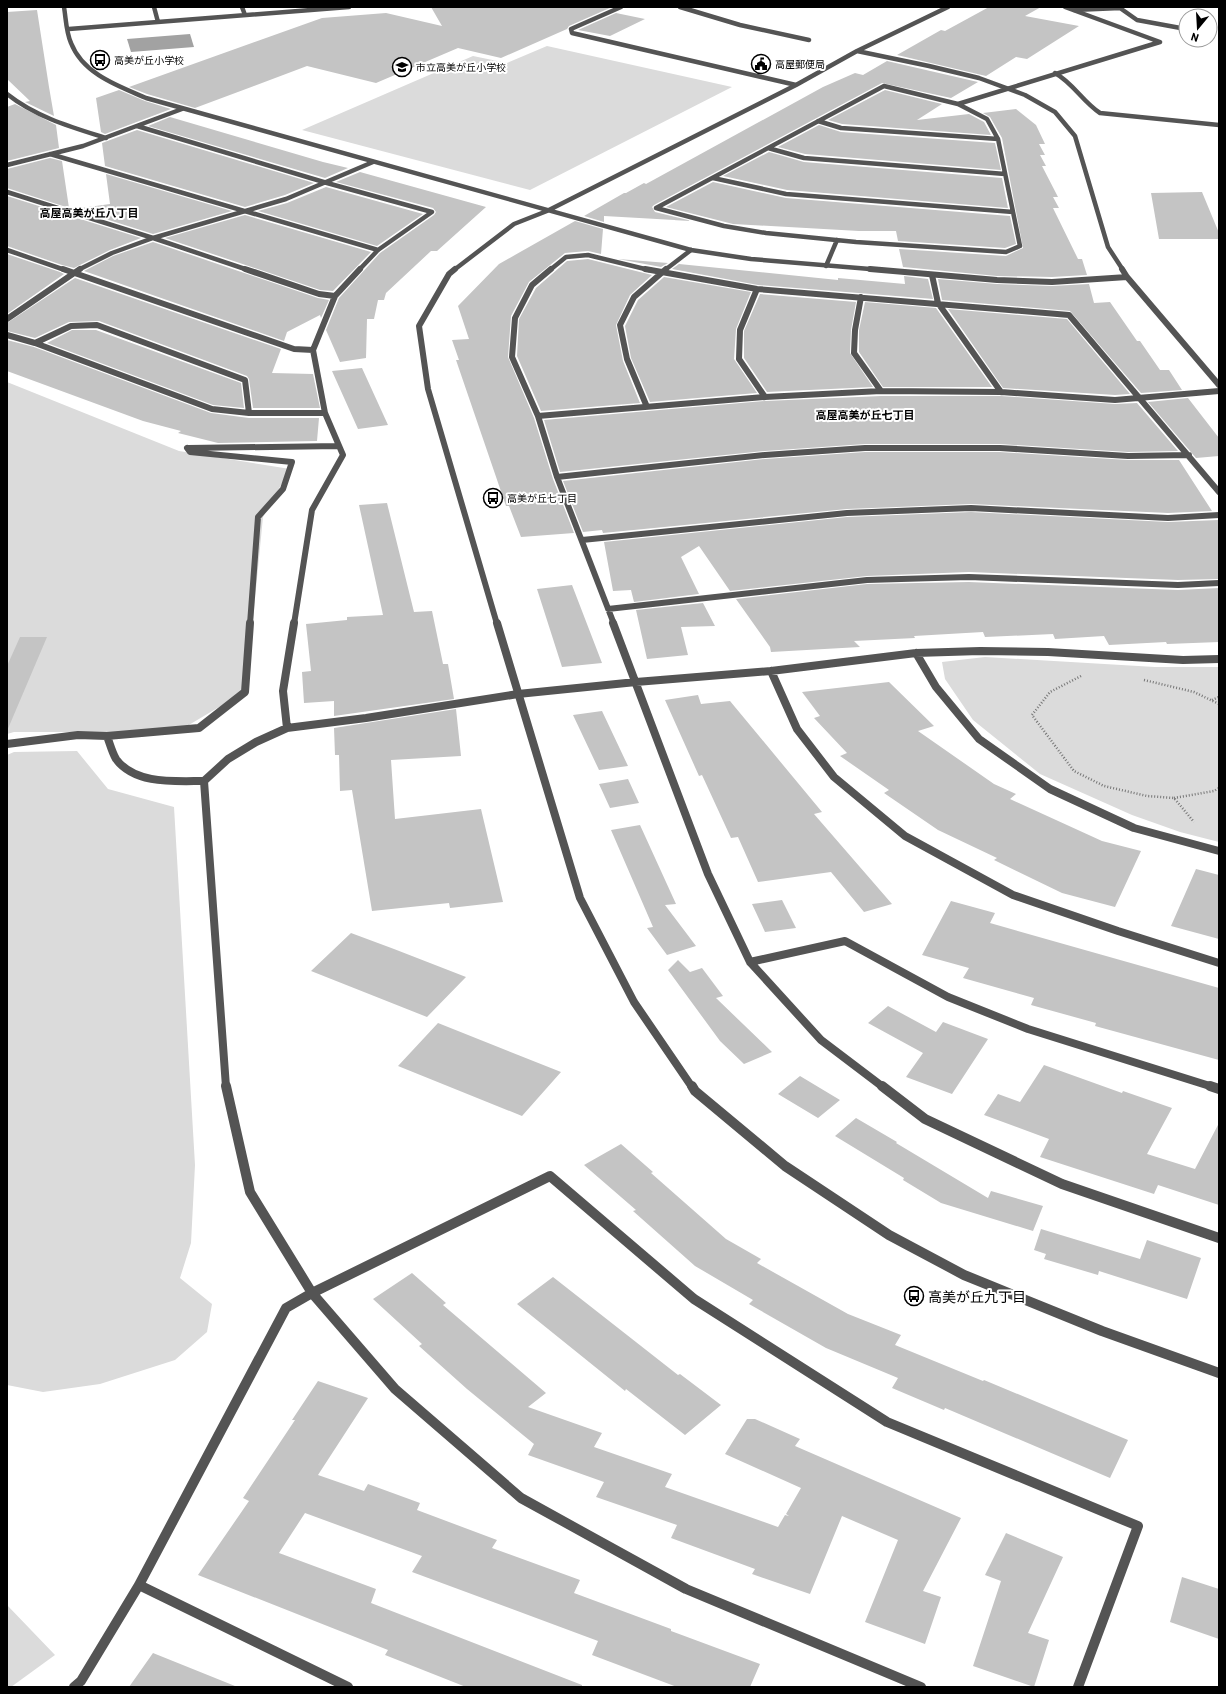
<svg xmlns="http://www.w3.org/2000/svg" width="1226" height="1694" viewBox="0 0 1226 1694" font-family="Barlow,'Noto Sans JP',sans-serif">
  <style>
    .green { fill: #dbdbdb }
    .water { fill: #a2a2a2 }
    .building { fill: #c4c4c4 }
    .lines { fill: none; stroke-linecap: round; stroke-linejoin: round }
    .path { stroke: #767676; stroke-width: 2.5; stroke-dasharray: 1 2; stroke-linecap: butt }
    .service { stroke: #545454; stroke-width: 4.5 }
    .minor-far3 { stroke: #545454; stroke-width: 4.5 }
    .minor-far2 { stroke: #545454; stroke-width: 6 }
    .minor-far1 { stroke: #545454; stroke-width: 8 }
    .minor { stroke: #545454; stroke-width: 10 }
    .tertiary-far3 { stroke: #545454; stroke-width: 4.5 }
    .tertiary-far2 { stroke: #545454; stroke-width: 6 }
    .tertiary-far1 { stroke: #545454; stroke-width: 8 }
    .tertiary { stroke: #545454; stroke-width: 10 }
    .labels { text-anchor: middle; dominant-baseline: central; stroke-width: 4; stroke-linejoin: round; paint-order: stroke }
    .far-poi-label { font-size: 10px; fill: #000; stroke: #fff; text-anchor: start }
    .far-neighbourhood-label { font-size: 11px; font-weight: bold; fill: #000; stroke: #fff }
    .near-poi-label { font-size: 14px; fill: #000; stroke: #fff; text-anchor: start }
  </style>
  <rect width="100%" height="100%" fill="#fff"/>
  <path class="green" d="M 547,46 L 732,87 L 530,190 L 302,130 L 473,56 L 507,63 Z
    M 7,382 L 179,451 L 290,469 L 263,517 L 246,691 L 177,732 L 14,732 L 7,734 Z
    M 985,657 L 1155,667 L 1219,667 L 1219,842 L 1180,832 L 1132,815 L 1040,774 L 973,720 L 945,679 L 942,662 Z
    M 77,751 L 108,789 L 174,807 L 195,1165 L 191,1243 L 180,1278 L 212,1304 L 207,1332 L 175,1360 L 100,1384 L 43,1392 L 7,1385 L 7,755 L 14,752 Z
    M 7,1605 L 55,1655 L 11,1687 L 7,1687 Z"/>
  <path class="water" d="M 190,34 L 194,47 L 131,52 L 127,39 Z"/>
  <path class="building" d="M 431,7 L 612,7 L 569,26 L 567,29 L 501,58 L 458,48 L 376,83 L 307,66 L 195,108 L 147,94 L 129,87 L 322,18 L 386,13 L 442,26 Z
    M 989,7 L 1041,7 L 1025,16 L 1079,26 L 1027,59 L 1016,57 L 986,76 L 897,55 L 941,30 L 945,31 Z
    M 37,10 L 49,87 L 54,116 L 25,102 L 30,101 L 7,79 L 7,12 Z
    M 616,13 L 645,19 L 610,36 L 578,30 Z
    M 887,61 L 978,82 L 951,98 L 882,83 L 654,205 L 652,207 L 655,212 L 692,221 L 604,216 L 604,222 L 584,216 L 624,193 L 626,193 L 644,183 L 646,184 L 823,87 L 855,73 L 863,75 Z
    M 119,90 L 145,101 L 171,109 L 105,134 L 101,132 L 96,98 Z
    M 885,90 L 942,104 L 917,120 L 969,114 L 984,122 L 991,135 L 842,124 L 828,120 Z
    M 15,104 L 56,125 L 59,148 L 7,161 L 7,107 Z
    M 1016,109 L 1036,125 L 1045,144 L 1039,144 L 1045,155 L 1040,155 L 1046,166 L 1042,166 L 1058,197 L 1053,197 L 1059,208 L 1053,208 L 1078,259 L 1082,259 L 1087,275 L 1052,277 L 997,276 L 903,267 L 899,249 L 1006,256 L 1023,248 L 1002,138 L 990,117 L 983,113 Z
    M 170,117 L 323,162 L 348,168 L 325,178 L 148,126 Z
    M 819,125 L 841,132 L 995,143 L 1001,170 L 805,154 L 778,147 Z
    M 137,130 L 314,183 L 285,195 L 245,207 L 105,166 L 102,143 Z
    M 769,152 L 804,162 L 1002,178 L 1008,208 L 787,190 L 723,176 Z
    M 50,158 L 62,161 L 69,208 L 7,188 L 7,169 Z
    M 360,172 L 486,207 L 437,251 L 431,251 L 386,293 L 384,300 L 378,300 L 374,319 L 367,319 L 366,358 L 340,362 L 326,330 L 339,298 L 380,253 L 434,215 L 436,212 L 433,208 L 336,182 Z
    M 106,174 L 232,211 L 153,234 L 74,209 L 110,204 Z
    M 713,182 L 786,198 L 1010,216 L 1016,244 L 1005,248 L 898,241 L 896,231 L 859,231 L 733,224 L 666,207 Z
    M 326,187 L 423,214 L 377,246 L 258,211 L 287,203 Z
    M 1202,192 L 1219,233 L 1219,239 L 1159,239 L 1151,193 Z
    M 7,196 L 141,238 L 110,250 L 74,268 L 62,265 L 7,246 Z
    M 245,215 L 371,252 L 333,291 L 320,290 L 165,238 Z
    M 575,221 L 603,229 L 601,254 L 588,251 L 565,253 L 529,282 L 511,316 L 508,357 L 534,418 L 553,479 L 574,533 L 521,537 L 509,506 L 506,506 L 456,360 L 459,360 L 452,340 L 469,339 L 458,306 L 499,264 Z
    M 153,242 L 318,298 L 329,300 L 321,318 L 320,315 L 287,332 L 284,341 L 84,271 L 113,256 Z
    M 7,254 L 60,272 L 64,274 L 7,314 Z
    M 588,259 L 652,275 L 630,295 L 616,325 L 623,361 L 640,403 L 541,411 L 517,356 L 519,319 L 536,288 L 567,261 Z
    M 618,259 L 668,263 L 661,267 Z
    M 679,264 L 838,280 L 838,278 L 905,284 L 904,276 L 928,279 L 933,299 L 758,285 L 672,269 Z
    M 664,277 L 751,292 L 736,329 L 734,359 L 757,393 L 650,402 L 631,358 L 625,326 L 638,300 Z
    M 75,278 L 281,349 L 272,373 L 313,374 L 320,408 L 253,408 L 249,379 L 247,376 L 99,321 L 69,322 L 35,338 L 7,331 L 7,323 Z
    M 938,279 L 997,284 L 1052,286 L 1089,284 L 1094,303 L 1110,302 L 1137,341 L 1140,341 L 1160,370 L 1169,370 L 1182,390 L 1141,393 L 1070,311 L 942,300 Z
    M 760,294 L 856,302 L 851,330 L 850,353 L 873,387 L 767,392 L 744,358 L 744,331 Z
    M 865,302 L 936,308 L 992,387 L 883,387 L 859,352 L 859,330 Z
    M 948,309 L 1067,319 L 1130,394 L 1115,395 L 1003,388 Z
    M 72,330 L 96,330 L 241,383 L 244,408 L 213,405 L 47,343 Z
    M 7,340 L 34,347 L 211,413 L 249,418 L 319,418 L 317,441 L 218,443 L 178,433 L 181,431 L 143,421 L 7,371 Z
    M 362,368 L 388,425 L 358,429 L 332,371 Z
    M 881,396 L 1001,396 L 1115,404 L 1137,403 L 1178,451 L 1128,452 L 1000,444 L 865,444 L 765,451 L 560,472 L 544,420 L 765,401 Z
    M 1188,398 L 1219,438 L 1219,456 L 1196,458 L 1148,402 Z
    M 865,452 L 1000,452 L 1128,460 L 1179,460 L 1212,511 L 1168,513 L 971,504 L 847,509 L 603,533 L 602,530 L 583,532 L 563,481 L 765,459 Z
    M 387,503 L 414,612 L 432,611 L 443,664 L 448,664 L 454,699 L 334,716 L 334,701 L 304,703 L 302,672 L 311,671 L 306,624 L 347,620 L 347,617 L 383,615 L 359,505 Z
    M 971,512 L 1168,522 L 1218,520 L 1219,522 L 1219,579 L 1178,580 L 969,572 L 867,576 L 730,591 L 699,546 L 681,557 L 699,594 L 634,602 L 631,590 L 613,591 L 604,542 L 847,517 Z
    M 969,582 L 1178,590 L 1219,588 L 1219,642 L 1167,644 L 1166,642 L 1109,645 L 1104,636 L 1055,639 L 1053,634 L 985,637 L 983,632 L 914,636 L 915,638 L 854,641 L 860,647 L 771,652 L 770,647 L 736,599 L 867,584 Z
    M 572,585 L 602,663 L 562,667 L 537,589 Z
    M 703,603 L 715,626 L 681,627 L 688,655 L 647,659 L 636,610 Z
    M 20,637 L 47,637 L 7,731 L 7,666 Z
    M 889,682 L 934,726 L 918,731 L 994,784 L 1016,794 L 1010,799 L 1102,841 L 1141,851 L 1115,907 L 1062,893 L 994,860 L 997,858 L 938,830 L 884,793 L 889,790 L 840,756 L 847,753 L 814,718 L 820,716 L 802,692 Z
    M 698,695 L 701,704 L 730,701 L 822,812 L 814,814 L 892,904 L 864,912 L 831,872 L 758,882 L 738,837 L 731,838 L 702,775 L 699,776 L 665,700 Z
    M 456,709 L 461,756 L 391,760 L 395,819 L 481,809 L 503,902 L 450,908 L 449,903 L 372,911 L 352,790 L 340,791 L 339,755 L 335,755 L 334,728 Z
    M 602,711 L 628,766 L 599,770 L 573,715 Z
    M 628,779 L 639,803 L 610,808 L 599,784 Z
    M 640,825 L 676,904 L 665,905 L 696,946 L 667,955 L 647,928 L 653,927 L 611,830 Z
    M 1196,869 L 1219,875 L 1219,939 L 1171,926 Z
    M 782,900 L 796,928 L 765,932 L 752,904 Z
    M 951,901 L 995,913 L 990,923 L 1219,988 L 1219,1060 L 1095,1026 L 1096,1023 L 1031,1005 L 1034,998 L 963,978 L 969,968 L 922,955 Z
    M 351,933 L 394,949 L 466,977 L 427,1017 L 311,971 Z
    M 678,960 L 690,972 L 702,968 L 723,996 L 716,998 L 772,1052 L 744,1064 L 720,1041 L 668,970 Z
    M 888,1006 L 936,1032 L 943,1022 L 988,1039 L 952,1094 L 906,1077 L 923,1053 L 868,1023 Z
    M 438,1023 L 561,1072 L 522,1116 L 398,1066 Z
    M 1044,1065 L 1122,1093 L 1123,1091 L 1172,1108 L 1147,1154 L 1195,1169 L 1219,1123 L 1219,1205 L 1158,1185 L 1154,1194 L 1040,1157 L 1049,1139 L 984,1115 L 998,1094 L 1020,1102 Z
    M 800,1076 L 840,1100 L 818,1118 L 778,1094 Z
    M 856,1118 L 897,1142 L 896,1143 L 988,1198 L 991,1191 L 1043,1206 L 1033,1231 L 941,1203 L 903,1180 L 904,1178 L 835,1136 Z
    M 621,1144 L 653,1172 L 651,1173 L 726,1239 L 761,1259 L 757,1263 L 848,1314 L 901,1335 L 895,1345 L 983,1381 L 984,1380 L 1128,1440 L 1110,1478 L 945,1408 L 944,1410 L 892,1388 L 898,1378 L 826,1348 L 749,1304 L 753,1300 L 695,1266 L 633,1211 L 636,1210 L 584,1165 Z
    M 1041,1229 L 1140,1259 L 1147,1240 L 1201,1258 L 1187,1299 L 1099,1271 L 1098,1275 L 1044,1259 L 1046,1254 L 1034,1250 Z
    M 412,1273 L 446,1303 L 443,1305 L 546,1393 L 528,1407 L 602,1433 L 594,1447 L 672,1474 L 665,1487 L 778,1527 L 785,1515 L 789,1516 L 786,1514 L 801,1488 L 725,1454 L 747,1419 L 755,1419 L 800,1439 L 795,1446 L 961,1518 L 923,1591 L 941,1597 L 925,1644 L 865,1622 L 898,1540 L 842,1516 L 810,1594 L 752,1574 L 755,1569 L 671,1538 L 677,1525 L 596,1497 L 604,1482 L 528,1455 L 534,1444 L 467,1389 L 419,1346 L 422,1344 L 373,1299 Z
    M 553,1277 L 678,1375 L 680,1374 L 721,1405 L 685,1435 L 626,1389 L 625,1391 L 517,1304 Z
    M 318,1381 L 368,1398 L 318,1475 L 364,1491 L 368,1484 L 420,1503 L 417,1510 L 497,1540 L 492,1548 L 580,1580 L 574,1593 L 671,1629 L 671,1631 L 760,1664 L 750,1687 L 677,1687 L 592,1655 L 598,1641 L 412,1572 L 422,1556 L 305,1513 L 279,1553 L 376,1589 L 371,1603 L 582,1685 L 582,1687 L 466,1687 L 385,1655 L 388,1650 L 198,1575 L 249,1501 L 243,1498 L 295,1420 L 292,1420 Z
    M 1006,1533 L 1063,1557 L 1028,1633 L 1049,1640 L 1034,1687 L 973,1666 L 1001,1581 L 985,1575 Z
    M 1182,1577 L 1219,1589 L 1219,1639 L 1170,1622 Z
    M 153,1653 L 235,1686 L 235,1687 L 129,1687 Z"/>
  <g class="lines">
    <path class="path" d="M 1081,676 L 1050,692 L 1032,715 L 1074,771 L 1104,786 L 1147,796 L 1174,798 L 1194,822
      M 1144,680 L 1194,692 L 1219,704
      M 1212,700 L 1219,697
      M 1174,798 L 1214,791 L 1219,788"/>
    <path class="service" d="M 680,7 L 740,25 L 809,40
      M 1074,10 L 1120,8 L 1137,20 L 1186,29
      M 1210,33 L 1212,34
      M 1055,73 C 1073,83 1083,102 1100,113 L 1219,125"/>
    <path class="minor-far3" d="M 154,7 L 158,22
      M 242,7 L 245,15
      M 69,29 L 349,7
      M 884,86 L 958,104 L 987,119 L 998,139 L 1020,246 L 1006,252 L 856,242 L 766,233 L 724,226 L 656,208 Z
      M 7,94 C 36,117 71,127 106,138
      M 958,104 L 1160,42 L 1065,7
      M 818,121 L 841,128 L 998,139
      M 137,126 L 327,183 L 432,212 L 378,250 L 359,270
      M 768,148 L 804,158 L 1005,174
      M 50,154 L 378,250
      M 7,165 L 83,146 L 182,109
      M 713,178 L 786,194 L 1013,212
      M 7,192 L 153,238 L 248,270
      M 7,250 L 65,270
      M 826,266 L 837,240
      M 78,270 L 112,253 L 153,238 L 286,199 L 373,162
      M 550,270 L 566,257 L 588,255 L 649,270
      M 665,270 L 691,250"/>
    <path class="minor-far2" d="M 63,269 L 294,349 L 313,350
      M 245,269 L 319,294 L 335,296
      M 551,269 L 532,285 L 515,318 L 512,357 L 538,416 L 557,477 L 614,624
      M 645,269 L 757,289 L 1069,315 L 1219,492
      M 932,275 L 938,303 L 1001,392
      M 757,289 L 740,330 L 739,359 L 765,397
      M 861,297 L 855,330 L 854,353 L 881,391
      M 7,319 L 80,269
      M 7,335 L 35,343 L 212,409 L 249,413 L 325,413
      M 35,343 L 71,326 L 97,325 L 245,380 L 249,413
      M 647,407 L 627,359 L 620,325 L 634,297 L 666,269
      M 538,416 L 765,397 L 881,391 L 1001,392 L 1115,400 L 1219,391
      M 187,448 L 190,452 L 292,462 L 283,489 L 258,517 L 250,624
      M 188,448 L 339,446
      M 557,477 L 765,455 L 865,448 L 1000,448 L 1128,456 L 1189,455
      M 582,540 L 847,513 L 971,508 L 1168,518 L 1219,515
      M 608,609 L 867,580 L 969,577 L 1178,585 L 1219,583
      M 294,624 L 312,510 L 343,455 L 325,413 L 313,350 L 335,296 L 360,269"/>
    <path class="minor-far1" d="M 613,623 L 708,874 L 750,962 L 821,1040 L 883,1087
      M 916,653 L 936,687 L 979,739 L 1050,789 L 1134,828 L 1219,851
      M 771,671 L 797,729 L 834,777 L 905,836 L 1013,895 L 1118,931 L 1219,963
      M 287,728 L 283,691 L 294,623
      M 107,736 L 199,728 L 245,692 L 250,623
      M 7,744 L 78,735 L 107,736 C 110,744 112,752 116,759 C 135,785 176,781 204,781
      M 750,962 L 845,941 L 948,997 L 1028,1029 L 1213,1087
      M 226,1087 L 204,781 L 228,759 L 256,742 L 287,728 L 366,718 L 518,694 L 636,682 L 771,671 L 916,653 L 980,651 L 1048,652 L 1183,660 L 1219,659"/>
    <path class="minor" d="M 226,1086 L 250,1192 L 312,1293 L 395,1389 L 521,1498 L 686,1589 L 921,1687
      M 882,1086 L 925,1119 L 1062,1184 L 1219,1238
      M 1210,1086 L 1219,1089
      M 139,1585 L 348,1687
      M 74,1687 L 81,1681 L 139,1585 L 286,1308 L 312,1293 L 550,1176 L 694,1299 L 887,1422 L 1138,1526 L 1078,1687"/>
    <path class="tertiary-far3" d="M 64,7 C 66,19 66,32 71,43 C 83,74 118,86 146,98 L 691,250 L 751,259 L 882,270
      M 621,7 L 571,29 L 572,33 L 796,85
      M 857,51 L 929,66 L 979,78 L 1025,95 L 1055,112 L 1075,136 L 1108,247 L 1123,270
      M 454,270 L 514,224 L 547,211 L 796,85 L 857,51 L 948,7"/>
    <path class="tertiary-far2" d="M 455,269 L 449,274 L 419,326 L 428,389 L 497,624
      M 870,269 L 997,280 L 1052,282 L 1127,277
      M 1122,269 L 1127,277 L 1219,385"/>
    <path class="tertiary-far1" d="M 497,623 L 580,898 L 634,1002 L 692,1087"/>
    <path class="tertiary" d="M 692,1086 L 695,1091 L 785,1166 L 889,1235 L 964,1275 L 1102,1331 L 1219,1373"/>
  </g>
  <defs>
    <g id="bus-ring" transform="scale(1)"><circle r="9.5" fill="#fff" stroke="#000" stroke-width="1.5"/><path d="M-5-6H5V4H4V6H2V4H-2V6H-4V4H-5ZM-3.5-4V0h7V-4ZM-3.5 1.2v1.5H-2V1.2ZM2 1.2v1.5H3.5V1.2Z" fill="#000"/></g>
    <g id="civic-ring" transform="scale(1)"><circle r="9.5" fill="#fff" stroke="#000" stroke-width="1.5"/><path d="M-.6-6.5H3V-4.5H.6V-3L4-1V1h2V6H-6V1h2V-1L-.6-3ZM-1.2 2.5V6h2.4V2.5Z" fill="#000"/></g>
    <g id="school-ring" transform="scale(1)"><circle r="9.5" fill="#fff" stroke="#000" stroke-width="1.5"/><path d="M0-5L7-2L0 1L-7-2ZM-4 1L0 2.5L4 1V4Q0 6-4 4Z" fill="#000"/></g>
  </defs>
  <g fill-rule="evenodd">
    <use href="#bus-ring" x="100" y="60"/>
    <use href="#civic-ring" x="761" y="64"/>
    <use href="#school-ring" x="402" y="67"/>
    <use href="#bus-ring" x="493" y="498"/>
    <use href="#bus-ring" x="914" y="1296"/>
  </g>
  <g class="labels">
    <g class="far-poi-label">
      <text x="114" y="60">高美が丘小学校</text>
      <text x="775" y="64">高屋郵便局</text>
      <text x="416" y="67">市立高美が丘小学校</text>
      <text x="507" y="498">高美が丘七丁目</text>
    </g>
    <g class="far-neighbourhood-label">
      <text x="89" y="212">高屋高美が丘八丁目</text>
      <text x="865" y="414">高屋高美が丘七丁目</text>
    </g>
    <g class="near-poi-label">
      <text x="928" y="1296">高美が丘九丁目</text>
    </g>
  </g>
  <rect width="1226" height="1694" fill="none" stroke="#000000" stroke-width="16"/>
  <g transform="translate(1198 28) rotate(198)"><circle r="19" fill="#ffffff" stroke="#999999"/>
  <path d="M0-3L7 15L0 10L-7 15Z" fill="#000000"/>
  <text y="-6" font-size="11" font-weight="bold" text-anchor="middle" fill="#000000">N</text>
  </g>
</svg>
